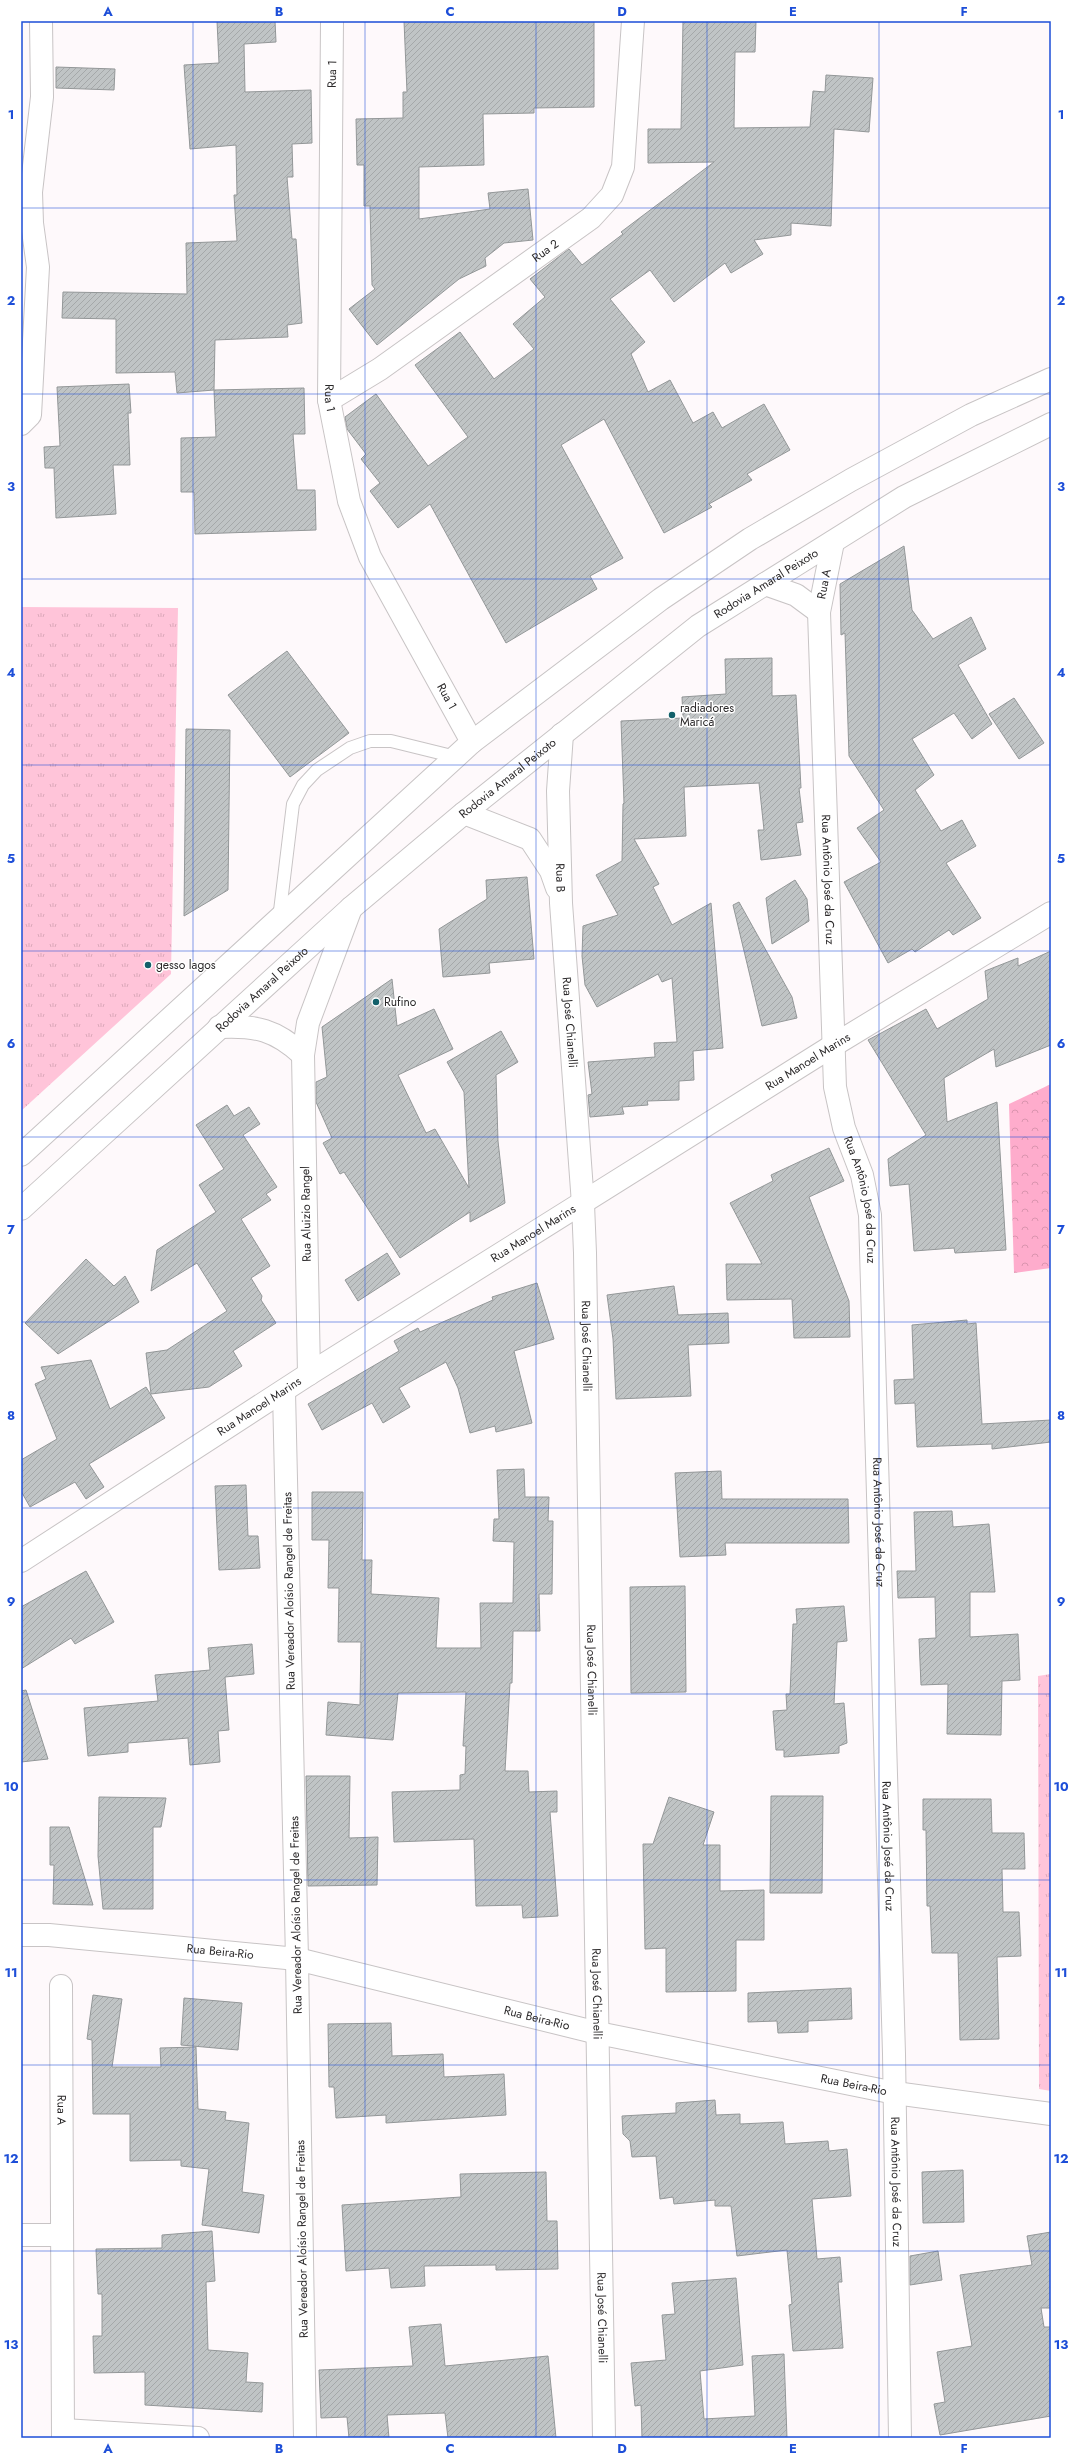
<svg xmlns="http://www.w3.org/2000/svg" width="1072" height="2459" viewBox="0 0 1072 2459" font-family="Jost,sans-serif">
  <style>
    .grass { fill: url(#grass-tufts) }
    .forest { fill: url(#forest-crowns) }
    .building { fill: url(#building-hatch); stroke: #939798 }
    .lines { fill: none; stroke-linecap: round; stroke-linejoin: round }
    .service-casing { stroke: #c8c4c5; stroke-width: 14 }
    .minor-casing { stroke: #c8c4c5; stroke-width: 24 }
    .secondary-casing { stroke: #c8c4c5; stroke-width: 24 }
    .trunk-casing { stroke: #c8c4c5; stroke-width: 24 }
    .service { stroke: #fff; stroke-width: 12 }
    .minor { stroke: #fff; stroke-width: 22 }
    .secondary { stroke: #fff; stroke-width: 22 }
    .trunk { stroke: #fff; stroke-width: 22 }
    .grid { fill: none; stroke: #1d4ed8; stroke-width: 1; stroke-opacity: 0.55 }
    .poi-dot { fill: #12606a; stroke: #fff; stroke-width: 1.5 }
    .labels { text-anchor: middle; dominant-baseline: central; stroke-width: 3; stroke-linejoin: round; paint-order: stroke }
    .street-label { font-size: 12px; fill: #2b292a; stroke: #fff }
    .poi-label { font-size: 12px; fill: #2b292a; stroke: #fff; text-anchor: start }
    .neatline { fill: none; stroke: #1d4ed8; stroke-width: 1.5 }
    .grid-label { font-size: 13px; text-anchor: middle; font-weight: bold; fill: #1d4ed8 }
  </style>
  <defs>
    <pattern id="grass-tufts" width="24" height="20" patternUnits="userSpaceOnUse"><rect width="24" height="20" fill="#ffc4d9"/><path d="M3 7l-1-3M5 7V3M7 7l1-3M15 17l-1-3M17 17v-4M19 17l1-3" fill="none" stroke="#dba8ba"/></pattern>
    <pattern id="forest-crowns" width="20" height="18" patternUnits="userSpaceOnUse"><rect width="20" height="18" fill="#feaccc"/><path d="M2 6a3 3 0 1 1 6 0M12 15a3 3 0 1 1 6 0" fill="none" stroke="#da94af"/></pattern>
    <pattern id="building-hatch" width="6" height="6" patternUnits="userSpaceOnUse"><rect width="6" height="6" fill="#c0c4c5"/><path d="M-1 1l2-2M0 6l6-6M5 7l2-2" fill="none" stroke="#a5a8a9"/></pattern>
  </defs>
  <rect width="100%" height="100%" fill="#fef9fb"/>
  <path class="grass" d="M 21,607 L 178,608 L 171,974 L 21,1111 Z
    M 1051,1674 L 1051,2091 L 1039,2089 L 1038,1676 Z"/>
  <path class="forest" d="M 1051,1084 L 1051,1268 L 1014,1273 L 1009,1104 Z"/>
  <path class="building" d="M 217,21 L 275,21 L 276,42 L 244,44 L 245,92 L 311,90 L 312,143 L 292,144 L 293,177 L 287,177 L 292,239 L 296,239 L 302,323 L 287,325 L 288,337 L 215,340 L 214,390 L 177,393 L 175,372 L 116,373 L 116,319 L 62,318 L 63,292 L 187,294 L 186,243 L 237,241 L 234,195 L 237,195 L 236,145 L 190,149 L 184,65 L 219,63 Z
    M 404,21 L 594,21 L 594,107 L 534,108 L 534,113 L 483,114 L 484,165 L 419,167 L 419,219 L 490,209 L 488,193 L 528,189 L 533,240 L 504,243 L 485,258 L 486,266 L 459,279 L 377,345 L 349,309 L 375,289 L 372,285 L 370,206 L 364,206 L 364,165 L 357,165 L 356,119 L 403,118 L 403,92 L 407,92 Z
    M 683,21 L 756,21 L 755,52 L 735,52 L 734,128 L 810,127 L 813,91 L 825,92 L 826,75 L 873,78 L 869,132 L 834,129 L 831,226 L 791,223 L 791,235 L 754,240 L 763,254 L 731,273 L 725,263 L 674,302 L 650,270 L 610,299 L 645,342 L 631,354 L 648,392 L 670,380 L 693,423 L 713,412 L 722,428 L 764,404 L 790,450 L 747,474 L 752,480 L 709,504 L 712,507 L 664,533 L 604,419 L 561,445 L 623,558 L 590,576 L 597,589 L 506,643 L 430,504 L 398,528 L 370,491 L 380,483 L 361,459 L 366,454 L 347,429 L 345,417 L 376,394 L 428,466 L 468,437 L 415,365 L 460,332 L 494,379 L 534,349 L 513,324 L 545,297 L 530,279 L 569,249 L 582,265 L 623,234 L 621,232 L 714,162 L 648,163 L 648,129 L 681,129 Z
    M 56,67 L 115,69 L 114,90 L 56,88 Z
    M 129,384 L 131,413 L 128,413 L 130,465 L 113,465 L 116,514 L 56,518 L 54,468 L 45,468 L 44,447 L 60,446 L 57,387 Z
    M 304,388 L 305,434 L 293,434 L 297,490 L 315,490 L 316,530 L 195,534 L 194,492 L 181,492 L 181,438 L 216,437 L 214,390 Z
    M 904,546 L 912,610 L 933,639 L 971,617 L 986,649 L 958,665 L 992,724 L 972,739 L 954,713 L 912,739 L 934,775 L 915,790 L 941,831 L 962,820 L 976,846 L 946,863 L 981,918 L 953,935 L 949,930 L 915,952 L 912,949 L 888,963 L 844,882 L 881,862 L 857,828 L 884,810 L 849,756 L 845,633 L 841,635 L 840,584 Z
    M 287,651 L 349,733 L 290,777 L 228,695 Z
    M 772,658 L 772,696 L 796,695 L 801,788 L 799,788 L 803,822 L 796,823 L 801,855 L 761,860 L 758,830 L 764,830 L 759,783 L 684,787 L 686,836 L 634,839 L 659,884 L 653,887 L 672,925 L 711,903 L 723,1048 L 693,1051 L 694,1080 L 679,1081 L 679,1100 L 647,1101 L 648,1105 L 622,1107 L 624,1114 L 590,1117 L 588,1095 L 592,1094 L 588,1062 L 655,1057 L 654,1043 L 677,1042 L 672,978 L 662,982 L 658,974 L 597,1007 L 585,985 L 582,956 L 583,926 L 618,915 L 596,875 L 622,861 L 623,804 L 624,803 L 621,721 L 683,718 L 682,697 L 726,694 L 725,659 Z
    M 1014,698 L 1044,743 L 1019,759 L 989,714 Z
    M 186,729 L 230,730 L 228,890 L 184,916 Z
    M 527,877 L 534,959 L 489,963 L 490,973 L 443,977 L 439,929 L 487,899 L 486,880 Z
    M 795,880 L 807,899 L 809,921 L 772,944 L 766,898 Z
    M 739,902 L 792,997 L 797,1018 L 762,1026 L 733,905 Z
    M 1051,951 L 1051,1045 L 996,1067 L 994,1049 L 944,1078 L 947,1122 L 997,1102 L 1006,1250 L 955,1253 L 954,1248 L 914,1251 L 909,1184 L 890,1186 L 888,1159 L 926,1135 L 868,1040 L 926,1009 L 937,1029 L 988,999 L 985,971 L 1018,958 L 1018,966 Z
    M 392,979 L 397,1026 L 434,1009 L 453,1049 L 398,1075 L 426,1133 L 435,1129 L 469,1188 L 464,1092 L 447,1062 L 501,1031 L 518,1062 L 496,1075 L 498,1141 L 505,1203 L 470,1222 L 470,1212 L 400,1258 L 344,1172 L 340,1174 L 323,1143 L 332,1138 L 316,1102 L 316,1082 L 327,1077 L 322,1027 Z
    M 227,1105 L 234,1116 L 249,1107 L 260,1124 L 243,1135 L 277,1187 L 266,1194 L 271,1200 L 241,1219 L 270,1266 L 251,1278 L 262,1296 L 261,1300 L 276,1323 L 233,1351 L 242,1366 L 209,1387 L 151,1394 L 146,1353 L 167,1350 L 227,1311 L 197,1263 L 151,1291 L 157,1250 L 216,1212 L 199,1185 L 224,1169 L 196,1125 Z
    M 829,1148 L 844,1181 L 809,1197 L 849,1301 L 850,1337 L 794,1338 L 792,1299 L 727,1300 L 726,1264 L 762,1264 L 730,1203 L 773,1181 L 771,1175 Z
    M 387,1253 L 400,1274 L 358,1301 L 345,1280 Z
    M 86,1259 L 114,1286 L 125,1276 L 139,1302 L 58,1354 L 25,1323 Z
    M 537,1283 L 554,1339 L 514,1351 L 532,1423 L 496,1432 L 495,1426 L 470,1433 L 458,1388 L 446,1362 L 399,1388 L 410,1407 L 383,1423 L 372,1403 L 322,1430 L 308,1404 L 399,1351 L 394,1341 L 418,1328 L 420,1332 L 493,1300 L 492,1297 Z
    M 674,1286 L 678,1315 L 728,1313 L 729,1343 L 688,1345 L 691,1396 L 616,1399 L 613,1339 L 607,1295 Z
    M 967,1320 L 967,1324 L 976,1323 L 982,1424 L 1051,1420 L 1051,1442 L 992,1449 L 992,1444 L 917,1447 L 915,1403 L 895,1404 L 894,1380 L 914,1379 L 912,1325 Z
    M 91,1360 L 110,1409 L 146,1387 L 165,1418 L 89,1464 L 104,1487 L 86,1499 L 75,1482 L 30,1507 L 21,1491 L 21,1460 L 57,1439 L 35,1384 L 46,1379 L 41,1367 Z
    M 524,1469 L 525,1497 L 549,1497 L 548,1521 L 553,1521 L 552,1594 L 539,1594 L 540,1631 L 513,1631 L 512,1683 L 510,1683 L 505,1771 L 528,1771 L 529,1792 L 557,1791 L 557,1812 L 550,1812 L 558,1916 L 523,1918 L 522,1905 L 476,1906 L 474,1839 L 394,1842 L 392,1792 L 460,1790 L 460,1775 L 465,1774 L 466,1746 L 463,1746 L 466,1692 L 398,1693 L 393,1740 L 326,1735 L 328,1702 L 360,1705 L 361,1642 L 338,1642 L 339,1588 L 328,1588 L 329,1540 L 312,1540 L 312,1492 L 363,1492 L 362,1560 L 372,1560 L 371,1594 L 439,1598 L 436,1648 L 481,1648 L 480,1603 L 513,1603 L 514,1542 L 493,1541 L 494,1519 L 499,1519 L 497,1470 Z
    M 721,1471 L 722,1499 L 848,1499 L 849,1543 L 725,1543 L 726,1555 L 680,1557 L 675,1473 Z
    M 246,1485 L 248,1536 L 258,1536 L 260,1568 L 219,1570 L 215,1486 Z
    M 952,1511 L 953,1527 L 989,1524 L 995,1592 L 970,1592 L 970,1637 L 1018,1634 L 1020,1680 L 1002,1681 L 1001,1735 L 947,1734 L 948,1684 L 921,1685 L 919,1639 L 936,1638 L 935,1597 L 898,1598 L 897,1571 L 916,1571 L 914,1512 Z
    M 86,1571 L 114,1622 L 75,1644 L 71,1638 L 21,1669 L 21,1607 Z
    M 685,1586 L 686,1692 L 631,1693 L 630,1587 Z
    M 844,1606 L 847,1641 L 837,1642 L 834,1704 L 844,1703 L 847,1743 L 839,1746 L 839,1753 L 784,1757 L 784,1750 L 776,1750 L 773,1711 L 787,1710 L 786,1694 L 790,1694 L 793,1624 L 797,1624 L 796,1609 Z
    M 252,1644 L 254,1674 L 225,1677 L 229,1730 L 218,1731 L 220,1762 L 190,1765 L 188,1738 L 128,1743 L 128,1752 L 88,1756 L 84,1708 L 158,1701 L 155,1675 L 210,1670 L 208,1648 Z
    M 26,1690 L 48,1759 L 21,1762 L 21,1691 Z
    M 306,1776 L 350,1776 L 349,1838 L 378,1837 L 377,1885 L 308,1886 Z
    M 771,1796 L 823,1796 L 822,1893 L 770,1893 Z
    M 99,1797 L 166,1798 L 161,1827 L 153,1827 L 153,1909 L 103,1909 L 98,1856 Z
    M 669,1797 L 714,1812 L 703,1845 L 720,1845 L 720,1891 L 764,1890 L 764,1940 L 736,1940 L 736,1991 L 666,1992 L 666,1948 L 645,1949 L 643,1844 L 653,1844 Z
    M 923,1799 L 991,1799 L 992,1833 L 1024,1833 L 1025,1869 L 1002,1869 L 1003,1912 L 1019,1912 L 1021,1956 L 997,1957 L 999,2039 L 960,2040 L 958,1953 L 932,1953 L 930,1906 L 927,1906 L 926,1830 L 923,1830 Z
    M 50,1827 L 69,1827 L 93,1905 L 53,1904 L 54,1865 L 50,1865 Z
    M 851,1988 L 852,2019 L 808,2021 L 808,2032 L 778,2033 L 777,2021 L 748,2022 L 748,1993 Z
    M 93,1995 L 122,1999 L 112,2067 L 161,2067 L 160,2048 L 196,2047 L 198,2109 L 226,2112 L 225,2120 L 249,2123 L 242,2192 L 264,2195 L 259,2233 L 202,2225 L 209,2169 L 181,2166 L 181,2160 L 130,2161 L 130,2114 L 93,2114 L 92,2040 L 87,2039 Z
    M 184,1998 L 242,2003 L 238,2050 L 181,2045 Z
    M 391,2023 L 392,2056 L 443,2054 L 444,2077 L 504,2074 L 506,2115 L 386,2123 L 386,2115 L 336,2118 L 334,2087 L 329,2087 L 328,2024 Z
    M 715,2100 L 716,2115 L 740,2114 L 740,2124 L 783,2122 L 785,2144 L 828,2141 L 829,2151 L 847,2149 L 851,2196 L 812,2199 L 817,2259 L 840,2257 L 842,2282 L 838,2282 L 843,2348 L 793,2351 L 789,2305 L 792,2304 L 787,2250 L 737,2256 L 731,2206 L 715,2206 L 715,2200 L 674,2204 L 673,2197 L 660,2199 L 656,2156 L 632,2157 L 630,2141 L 623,2134 L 622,2116 L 676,2113 L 676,2103 Z
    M 963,2170 L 964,2222 L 923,2223 L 922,2172 Z
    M 546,2172 L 547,2221 L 557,2221 L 558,2269 L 496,2270 L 496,2265 L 424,2266 L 425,2286 L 391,2288 L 389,2268 L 346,2271 L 342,2205 L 461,2197 L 460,2174 Z
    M 212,2231 L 215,2281 L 206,2282 L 208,2350 L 248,2353 L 246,2382 L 263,2383 L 262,2412 L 145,2405 L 145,2372 L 94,2373 L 93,2336 L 102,2336 L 102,2294 L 98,2294 L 96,2249 L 162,2248 L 162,2235 Z
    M 1051,2232 L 1051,2308 L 1041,2308 L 1044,2327 L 1051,2327 L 1051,2416 L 940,2435 L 934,2404 L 945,2402 L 937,2352 L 972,2346 L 960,2275 L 1032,2265 L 1027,2236 Z
    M 938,2251 L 942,2280 L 910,2285 L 910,2256 Z
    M 736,2278 L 743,2365 L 700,2371 L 704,2419 L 755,2416 L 752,2356 L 784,2354 L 787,2438 L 642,2438 L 641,2405 L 635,2406 L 631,2363 L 666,2360 L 662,2315 L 675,2314 L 672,2283 Z
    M 441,2324 L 445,2366 L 548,2356 L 556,2438 L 448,2438 L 445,2413 L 387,2415 L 389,2438 L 349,2438 L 347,2417 L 321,2418 L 319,2370 L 413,2366 L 409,2327 Z"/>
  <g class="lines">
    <g class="service-casing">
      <path id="service" d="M 279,919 L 293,804 L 303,785 L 317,770 L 350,748 L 370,741 L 391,741 L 456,757"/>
    </g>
    <g class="minor-casing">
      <g id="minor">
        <path id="s1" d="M 332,21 L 329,400 L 349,501 L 370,557 L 472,742"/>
        <path id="s2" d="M 329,400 L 380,369 L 591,218 L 612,195 L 623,167 L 633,21"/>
        <path d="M 21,424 L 30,415 L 38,267 L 32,223 L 31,192 L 42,97 L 41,21"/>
        <path id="s3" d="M 833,542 L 819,612 L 835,1087 L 844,1128 L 862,1175 L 870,1215 L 894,2054 L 900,2438"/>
        <path d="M 765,584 L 796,595 L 819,612"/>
        <path id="s4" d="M 562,734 L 558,791 L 561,903 L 583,1204 L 585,1253 L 604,2438"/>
        <path d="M 464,813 L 530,839 L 551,871 L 557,888"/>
        <path d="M 219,1027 C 256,1025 276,1030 303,1055"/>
        <path d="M 309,1374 L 303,1055 L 308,1023 L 351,908"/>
        <path id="s5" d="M 61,1986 L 63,2438"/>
        <path d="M 21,2235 L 61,2235"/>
        <path d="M 63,2430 L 198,2438"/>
        <path id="s6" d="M 305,2438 L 297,1959 L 598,2033 L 895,2093 L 1051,2114"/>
      </g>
    </g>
    <g class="secondary-casing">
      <g id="secondary">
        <path id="s7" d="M 21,1561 L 309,1374 L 834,1045 L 1051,913"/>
        <path id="s8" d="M 21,1935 L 49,1935 L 297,1959 L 284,1392"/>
      </g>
    </g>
    <g class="trunk-casing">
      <g id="trunk">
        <path d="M 21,1155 L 472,742 L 661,599 L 750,539 L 851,480 L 971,415 L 1051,379"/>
        <path id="s9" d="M 21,1209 L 351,908 L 464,813 L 698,626 L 904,497 L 1051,424"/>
      </g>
    </g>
    <use href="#service" class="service"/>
    <use href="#minor" class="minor"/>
    <use href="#secondary" class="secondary"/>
    <use href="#trunk" class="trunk"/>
  </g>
  <path class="grid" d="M 193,21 L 193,2438M 365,21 L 365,2438M 536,21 L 536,2438M 707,21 L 707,2438M 879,21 L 879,2438M 21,208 L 1051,208M 21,394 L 1051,394M 21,579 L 1051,579M 21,765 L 1051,765M 21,951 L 1051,951M 21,1137 L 1051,1137M 21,1322 L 1051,1322M 21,1508 L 1051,1508M 21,1694 L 1051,1694M 21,1880 L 1051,1880M 21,2065 L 1051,2065M 21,2251 L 1051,2251"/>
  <g class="poi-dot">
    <circle cx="672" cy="715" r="4"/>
    <circle cx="148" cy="965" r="4"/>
    <circle cx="376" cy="1002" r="4"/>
  </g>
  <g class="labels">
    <g class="street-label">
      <text transform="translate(332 74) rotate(-89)">Rua 1</text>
      <text stroke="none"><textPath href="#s2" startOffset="263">Rua 2</textPath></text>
      <text stroke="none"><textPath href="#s1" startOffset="377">Rua 1</textPath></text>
      <text stroke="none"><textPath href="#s9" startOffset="974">Rodovia Amaral Peixoto</textPath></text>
      <text transform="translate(824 584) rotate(-79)">Rua A</text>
      <text stroke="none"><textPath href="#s1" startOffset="701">Rua 1</textPath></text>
      <text stroke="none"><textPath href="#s9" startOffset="650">Rodovia Amaral Peixoto</textPath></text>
      <text stroke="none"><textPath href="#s4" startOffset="144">Rua B</textPath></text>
      <text stroke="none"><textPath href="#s3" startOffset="339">Rua Antônio José da Cruz</textPath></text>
      <text stroke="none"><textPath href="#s9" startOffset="326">Rodovia Amaral Peixoto</textPath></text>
      <text stroke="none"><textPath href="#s4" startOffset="289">Rua José Chianelli</textPath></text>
      <text stroke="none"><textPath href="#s7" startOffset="932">Rua Manoel Marins</textPath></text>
      <text stroke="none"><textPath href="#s3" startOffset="663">Rua Antônio José da Cruz</textPath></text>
      <text transform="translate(306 1214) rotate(-91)">Rua Aluizio Rangel</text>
      <text stroke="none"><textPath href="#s7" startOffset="608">Rua Manoel Marins</textPath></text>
      <text stroke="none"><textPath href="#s4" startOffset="613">Rua José Chianelli</textPath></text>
      <text stroke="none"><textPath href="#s7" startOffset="284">Rua Manoel Marins</textPath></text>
      <text stroke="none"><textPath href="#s3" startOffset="987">Rua Antônio José da Cruz</textPath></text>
      <text transform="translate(289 1591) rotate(-91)">Rua Vereador Aloísio Rangel de Freitas</text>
      <text stroke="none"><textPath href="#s4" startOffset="937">Rua José Chianelli</textPath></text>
      <text stroke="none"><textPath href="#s3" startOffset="1311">Rua Antônio José da Cruz</textPath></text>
      <text transform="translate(296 1915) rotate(-91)">Rua Vereador Aloísio Rangel de Freitas</text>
      <text stroke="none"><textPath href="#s8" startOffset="200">Rua Beira-Rio</textPath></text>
      <text stroke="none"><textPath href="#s4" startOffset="1261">Rua José Chianelli</textPath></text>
      <text stroke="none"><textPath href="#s6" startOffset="726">Rua Beira-Rio</textPath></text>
      <text stroke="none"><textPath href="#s6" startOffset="1050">Rua Beira-Rio</textPath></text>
      <text stroke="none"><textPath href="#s5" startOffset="124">Rua A</textPath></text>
      <text stroke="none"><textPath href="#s3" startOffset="1647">Rua Antônio José da Cruz</textPath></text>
      <text transform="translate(302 2239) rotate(-91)">Rua Vereador Aloísio Rangel de Freitas</text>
      <text stroke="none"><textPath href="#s4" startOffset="1585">Rua José Chianelli</textPath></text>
    </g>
    <g class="poi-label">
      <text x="680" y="708">radiadores<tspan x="680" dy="14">Maricá</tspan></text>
      <text x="156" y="965">gesso lagos</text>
      <text x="384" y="1002">Rufino</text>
    </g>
  </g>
  <rect width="1072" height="2459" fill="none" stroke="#ffffff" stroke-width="44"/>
  <rect x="22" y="22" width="1028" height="2415" class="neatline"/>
  <g class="grid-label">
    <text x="108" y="16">A</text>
    <text x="279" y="16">B</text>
    <text x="450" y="16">C</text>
    <text x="622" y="16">D</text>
    <text x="793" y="16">E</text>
    <text x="964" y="16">F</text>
    <text x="11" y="119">1</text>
    <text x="1061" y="119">1</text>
    <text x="11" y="305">2</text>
    <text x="1061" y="305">2</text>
    <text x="11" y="491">3</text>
    <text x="1061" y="491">3</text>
    <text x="11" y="677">4</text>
    <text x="1061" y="677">4</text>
    <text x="11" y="863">5</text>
    <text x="1061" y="863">5</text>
    <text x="11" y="1048">6</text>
    <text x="1061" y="1048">6</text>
    <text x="11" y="1234">7</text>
    <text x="1061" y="1234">7</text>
    <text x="11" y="1420">8</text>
    <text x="1061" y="1420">8</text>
    <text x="11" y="1606">9</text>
    <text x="1061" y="1606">9</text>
    <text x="11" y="1791">10</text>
    <text x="1061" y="1791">10</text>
    <text x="11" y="1977">11</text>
    <text x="1061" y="1977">11</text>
    <text x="11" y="2163">12</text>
    <text x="1061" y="2163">12</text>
    <text x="11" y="2349">13</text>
    <text x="1061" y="2349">13</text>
    <text x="108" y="2453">A</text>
    <text x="279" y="2453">B</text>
    <text x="450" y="2453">C</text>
    <text x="622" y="2453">D</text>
    <text x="793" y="2453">E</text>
    <text x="964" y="2453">F</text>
  </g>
</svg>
